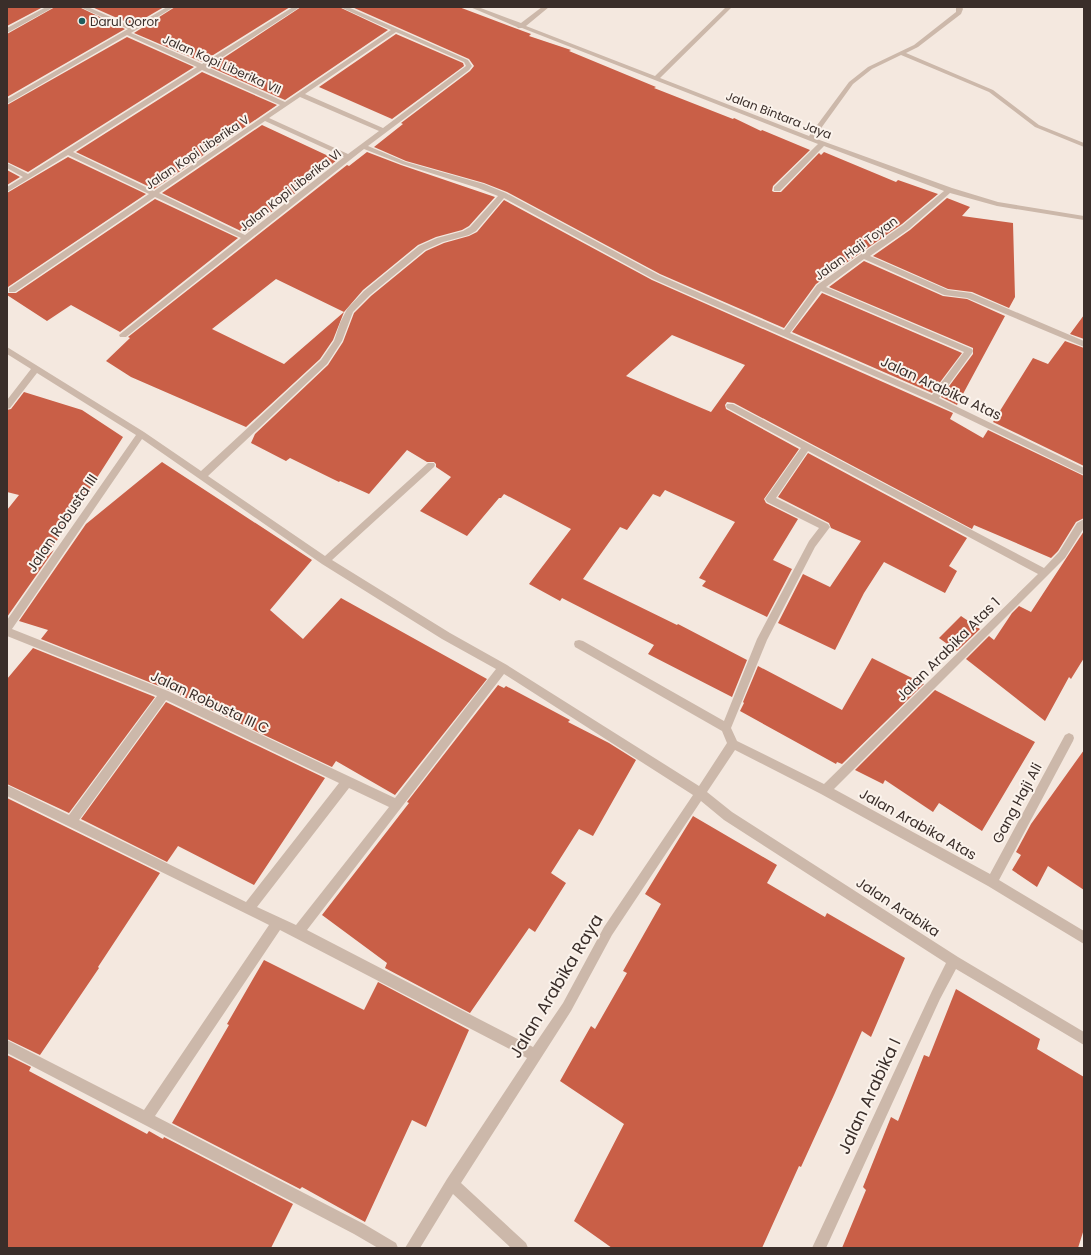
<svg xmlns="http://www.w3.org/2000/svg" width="1091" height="1255" viewBox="0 0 1091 1255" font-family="Poppins,sans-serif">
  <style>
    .building { fill: #c95f47; fill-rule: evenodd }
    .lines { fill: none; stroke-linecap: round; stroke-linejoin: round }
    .minor { fill: #ccb8aa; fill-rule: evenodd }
    .poi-dot { fill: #1e5c5d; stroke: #fbf3ec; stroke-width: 1.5 }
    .labels { text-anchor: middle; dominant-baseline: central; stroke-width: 4; stroke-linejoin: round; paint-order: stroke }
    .far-poi-label { font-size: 12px; fill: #3a2e2a; stroke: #fbf3ec; text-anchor: start }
    .far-street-label { font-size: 12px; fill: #3a2e2a; stroke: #fbf3ec }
    .street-label { font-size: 14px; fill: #3a2e2a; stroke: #fbf3ec }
    .near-street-label { font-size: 17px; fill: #3a2e2a; stroke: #fbf3ec }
  </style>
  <rect width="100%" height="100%" fill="#f4e8df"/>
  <path class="building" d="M 7,7 L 43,7 L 7,26 Z
    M 55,7 L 79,7 L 125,29 L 7,97 L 7,34 Z
    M 92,7 L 164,7 L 133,25 Z
    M 175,7 L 290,7 L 202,62 L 134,33 Z
    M 301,7 L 339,7 L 388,30 L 285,100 L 210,67 Z
    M 352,7 L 459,7 L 531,34 L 529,36 L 571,50 L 569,51 L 656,87 L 654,88 L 733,119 L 734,118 L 761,131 L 762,130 L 810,150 L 773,186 L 772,191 L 774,192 L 781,192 L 819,153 L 821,155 L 824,152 L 896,182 L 898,180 L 938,194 L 902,224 L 816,284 L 784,328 L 660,274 L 507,192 L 484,183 L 406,161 L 374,147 L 403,124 L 401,123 L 470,71 L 474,66 L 469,59 Z
    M 396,34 L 463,63 L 464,66 L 392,119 L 319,87 Z
    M 127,37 L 194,67 L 28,172 L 7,162 L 7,105 Z
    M 202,72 L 277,105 L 154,189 L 76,152 Z
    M 262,125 L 337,160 L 245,233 L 162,193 Z
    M 367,152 L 401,165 L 495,197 L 469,226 L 462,230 L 436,237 L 418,245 L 363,290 L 344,312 L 276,279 L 212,329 L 284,364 L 344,312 L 333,340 L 320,359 L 246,427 L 131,377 L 106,361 L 130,338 L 128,337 L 347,165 L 349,166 Z
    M 68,157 L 146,194 L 8,287 L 8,293 L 16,293 L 155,199 L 238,238 L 120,332 L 71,305 L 47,321 L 7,295 L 7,193 Z
    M 7,170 L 20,177 L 7,185 Z
    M 947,198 L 970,207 L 962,216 L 1013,223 L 1015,297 L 1009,308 L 972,292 L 948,289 L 873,256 L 910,230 Z
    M 504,200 L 652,280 L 953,413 L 950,419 L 983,438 L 988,430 L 1084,476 L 1084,518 L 1076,522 L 1058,551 L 1051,558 L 974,525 L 972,529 L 734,403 L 727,402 L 725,405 L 726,409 L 799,449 L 764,499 L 766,503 L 798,519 L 773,560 L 792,569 L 767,617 L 702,586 L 706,581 L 699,578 L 735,522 L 665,490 L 660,497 L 653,494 L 627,530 L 620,527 L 583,579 L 677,625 L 678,624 L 747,660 L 732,697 L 648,654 L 654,645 L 562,598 L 560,601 L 529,584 L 571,529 L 504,494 L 501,498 L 499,498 L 467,536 L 420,511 L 451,477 L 436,467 L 436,464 L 434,462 L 427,462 L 407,450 L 369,494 L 340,481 L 339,482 L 290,458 L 286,461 L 251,443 L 255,434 L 328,365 L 343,342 L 354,313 L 371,296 L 426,251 L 444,243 L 469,236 L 477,232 ZM 672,335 L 745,365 L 711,412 L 626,376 Z
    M 864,261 L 943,296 L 967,299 L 1005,316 L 957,405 L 941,397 L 973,354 L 973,348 L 829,287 Z
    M 822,293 L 962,353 L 932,393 L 792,332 Z
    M 1084,315 L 1084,339 L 1070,334 Z
    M 1065,341 L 1084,348 L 1084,466 L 993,422 L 1033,358 L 1048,364 Z
    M 24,392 L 82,410 L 123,437 L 47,556 L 54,550 L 7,617 L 7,510 L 19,495 L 7,492 L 7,410 L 11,409 Z
    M 808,453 L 967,538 L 949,566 L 957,571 L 945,593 L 884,562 L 864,593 L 835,650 L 778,623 L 803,574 L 830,587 L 861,541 L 831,528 L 829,523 L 778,497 Z
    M 162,462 L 312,560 L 270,610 L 303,639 L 341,598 L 487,679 L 395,795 L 336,761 L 332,767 L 169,690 L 41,639 L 48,630 L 19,621 L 86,524 Z
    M 1084,531 L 1084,658 L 1071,679 L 1069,677 L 1045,721 L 966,659 L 989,636 L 994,640 L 1012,613 L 1019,606 L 1031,612 Z
    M 961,616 L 980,629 L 957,651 L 939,638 Z
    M 33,648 L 155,697 L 69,813 L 7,784 L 7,679 Z
    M 872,658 L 924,684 L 842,764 L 837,762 L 836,764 L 740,711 L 744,703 L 743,702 L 758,666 L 842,710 Z
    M 498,685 L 504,688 L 506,686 L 570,720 L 568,722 L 609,743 L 636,760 L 593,836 L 579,829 L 551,873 L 566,883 L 535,932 L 529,928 L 470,1013 L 385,968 L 387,963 L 322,915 L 409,803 L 407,802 Z
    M 935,690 L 1035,742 L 982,831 L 939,803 L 933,812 L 885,780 L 883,784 L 855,770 Z
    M 166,702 L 325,778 L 254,885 L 178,846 L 167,862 L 81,819 Z
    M 1084,750 L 1084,890 L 1048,866 L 1037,887 L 1012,870 L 1021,855 L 1016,852 L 1031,824 Z
    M 7,798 L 160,873 L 98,967 L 99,968 L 40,1055 L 7,1039 Z
    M 693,816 L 777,865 L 767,883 L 825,917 L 827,913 L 905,958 L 871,1037 L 862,1031 L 834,1095 L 801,1167 L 799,1166 L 762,1248 L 612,1248 L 574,1221 L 624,1124 L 560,1081 L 591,1026 L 595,1029 L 627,973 L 623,971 L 661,904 L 645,894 Z
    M 264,960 L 364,1010 L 378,982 L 469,1030 L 426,1127 L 412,1120 L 365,1222 L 302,1187 L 300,1189 L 172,1123 L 229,1025 L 227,1024 Z
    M 956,989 L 1040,1039 L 1037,1049 L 1084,1077 L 1084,1229 L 1078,1248 L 842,1248 L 866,1190 L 863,1187 L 891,1117 L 898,1121 L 924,1055 L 929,1057 Z
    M 7,1055 L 31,1067 L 29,1071 L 147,1134 L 149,1131 L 163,1139 L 164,1137 L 293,1204 L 271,1248 L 7,1248 Z"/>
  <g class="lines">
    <path class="minor" d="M 46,7 L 54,7 L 7,33 L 7,28 Z
      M 80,7 L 88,7 L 133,27 L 167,7 L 174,7 L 131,33 L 202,64 L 293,7 L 300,7 L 207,67 L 285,102 L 391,30 L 340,7 L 348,7 L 468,60 L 472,66 L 469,70 L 368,146 L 406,162 L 484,184 L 506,193 L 659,275 L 784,330 L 817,285 L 903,225 L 944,191 L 824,146 L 780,191 L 774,191 L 774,187 L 818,144 L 522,28 L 518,28 L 517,27 L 470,7 L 478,7 L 521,23 L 542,7 L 549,7 L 526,26 L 655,76 L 726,7 L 732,7 L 660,78 L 809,136 L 849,82 L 868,67 L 914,45 L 956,12 L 956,7 L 962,7 L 963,9 L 961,14 L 918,47 L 906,53 L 993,90 L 1039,125 L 1084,143 L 1084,147 L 1035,127 L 989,92 L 901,55 L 872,69 L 853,84 L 814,138 L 952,188 L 998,202 L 1084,216 L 1084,220 L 997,206 L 950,193 L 909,229 L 870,256 L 948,290 L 971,293 L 1084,341 L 1084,347 L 967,298 L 944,295 L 864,259 L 826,287 L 972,349 L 973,351 L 972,353 L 939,398 L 1084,468 L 1084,475 L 931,401 L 653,279 L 504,198 L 476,231 L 469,235 L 443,242 L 425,250 L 370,295 L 353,312 L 342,341 L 327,364 L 208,476 L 325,556 L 428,463 L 434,463 L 435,465 L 434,467 L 332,560 L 450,633 L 507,665 L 699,786 L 727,743 L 722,731 L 575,647 L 574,644 L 575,641 L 579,640 L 583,641 L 724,721 L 757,639 L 809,541 L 819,528 L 767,502 L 765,499 L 801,448 L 727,408 L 726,406 L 727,404 L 733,404 L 1044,568 L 1059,552 L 1077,523 L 1084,519 L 1084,528 L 1065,558 L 834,789 L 990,874 L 1065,735 L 1069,733 L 1073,735 L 1074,738 L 1073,741 L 999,880 L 1084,931 L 1084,944 L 988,886 L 821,794 L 735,750 L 707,792 L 732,812 L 958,957 L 1084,1032 L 1084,1045 L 956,969 L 940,999 L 826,1248 L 812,1248 L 932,991 L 946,963 L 724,820 L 701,801 L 612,935 L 571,1011 L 461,1183 L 526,1243 L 528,1248 L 511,1248 L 453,1194 L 420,1248 L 405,1248 L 447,1179 L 527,1058 L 280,930 L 155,1116 L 364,1224 L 396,1243 L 398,1248 L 378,1248 L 354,1234 L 7,1053 L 7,1040 L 144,1110 L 269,925 L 7,796 L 7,785 L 69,815 L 157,696 L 7,636 L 7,620 L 136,435 L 37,373 L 10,408 L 7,409 L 7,400 L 31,369 L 7,354 L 7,347 L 144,432 L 201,471 L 321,360 L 334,341 L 340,323 L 347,309 L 364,291 L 419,246 L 437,238 L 463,231 L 470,227 L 498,196 L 478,188 L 402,164 L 364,149 L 126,337 L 120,337 L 119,335 L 241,238 L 155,197 L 15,292 L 9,292 L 9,288 L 149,194 L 68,155 L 7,192 L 7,187 L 23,177 L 7,168 L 7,163 L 28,174 L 197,67 L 127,35 L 7,104 L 7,99 L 128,29 ZM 396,32 L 464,62 L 466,66 L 383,128 L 305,94 ZM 202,70 L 280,105 L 154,191 L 73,152 ZM 300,97 L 379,131 L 348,154 L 269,118 ZM 265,121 L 344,157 L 245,235 L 159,193 ZM 821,291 L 964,352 L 932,395 L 790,333 ZM 142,439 L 322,564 L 442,639 L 496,669 L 395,798 L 168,691 L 12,629 ZM 808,451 L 1038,574 L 824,784 L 737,741 L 731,728 L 767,640 L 815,547 L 830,527 L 828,524 L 776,498 ZM 504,674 L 693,795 L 604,927 L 563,1003 L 533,1047 L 307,930 ZM 166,700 L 339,783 L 246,902 L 79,820 ZM 349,788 L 389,807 L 296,925 L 257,907 Z"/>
  </g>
  <circle class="poi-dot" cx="82" cy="21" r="4"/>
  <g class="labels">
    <g class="far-poi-label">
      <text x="90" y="21">Darul Qoror</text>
    </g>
    <g class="far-street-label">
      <text transform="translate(222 64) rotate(24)">Jalan Kopi Liberika VII</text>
      <text transform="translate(779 115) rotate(21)">Jalan Bintara Jaya</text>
      <text transform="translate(197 152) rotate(-34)">Jalan Kopi Liberika V</text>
      <text transform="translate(290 190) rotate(-38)">Jalan Kopi Liberika VI</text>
      <text transform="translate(856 248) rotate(-36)">Jalan Haji Toyan</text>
    </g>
    <g class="street-label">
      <text transform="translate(941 388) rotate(25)">Jalan Arabika Atas</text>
      <text transform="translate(62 523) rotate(-56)">Jalan Robusta III</text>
      <text transform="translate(948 649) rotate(-45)">Jalan Arabika Atas 1</text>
      <text transform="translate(210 702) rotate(25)">Jalan Robusta III C</text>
      <text transform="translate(1017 803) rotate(-62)">Gang Haji Ali</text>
      <text transform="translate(918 824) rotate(29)">Jalan Arabika Atas</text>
      <text transform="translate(898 907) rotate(33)">Jalan Arabika</text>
    </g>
    <g class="near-street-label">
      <text transform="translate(556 986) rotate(-59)">Jalan Arabika Raya</text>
      <text transform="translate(869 1096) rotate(-65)">Jalan Arabika I</text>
    </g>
  </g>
  <rect width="1091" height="1255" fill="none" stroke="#3a2e2a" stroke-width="16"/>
</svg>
